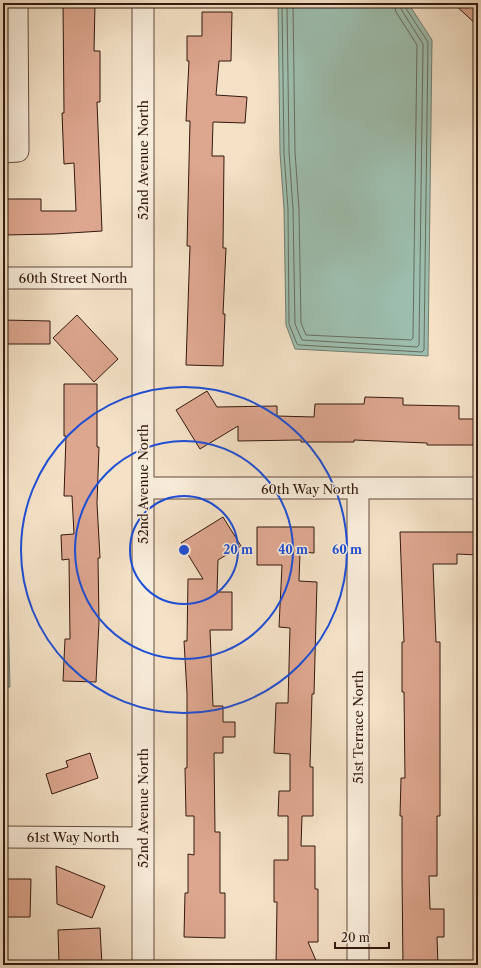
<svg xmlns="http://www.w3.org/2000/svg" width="481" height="968" viewBox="0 0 481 968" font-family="'Libre Caslon Text',serif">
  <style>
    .water { fill: #9dbeae; stroke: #737c6e }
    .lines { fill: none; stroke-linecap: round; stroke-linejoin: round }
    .shore { stroke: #686c5e; stroke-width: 1 }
    .building { fill: #dda68f; stroke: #33190f }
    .minor-casing { stroke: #634b3d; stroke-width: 23 }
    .minor { stroke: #f8ecda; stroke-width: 21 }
    .ring { fill: none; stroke: #1d4ed8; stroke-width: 2 }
    .labels { text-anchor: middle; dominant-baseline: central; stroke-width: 3; stroke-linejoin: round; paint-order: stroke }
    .street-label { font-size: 13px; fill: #33190f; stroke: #f8ecda }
    .centre { fill: #1d4ed8; stroke: #f8ecda; stroke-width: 2 }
    .ring-label { font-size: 12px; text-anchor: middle; font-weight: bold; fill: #1d4ed8; stroke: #f8ecda; stroke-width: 3; stroke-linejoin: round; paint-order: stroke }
  </style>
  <rect width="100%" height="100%" fill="#f4e1c6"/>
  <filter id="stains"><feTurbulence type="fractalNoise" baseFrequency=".005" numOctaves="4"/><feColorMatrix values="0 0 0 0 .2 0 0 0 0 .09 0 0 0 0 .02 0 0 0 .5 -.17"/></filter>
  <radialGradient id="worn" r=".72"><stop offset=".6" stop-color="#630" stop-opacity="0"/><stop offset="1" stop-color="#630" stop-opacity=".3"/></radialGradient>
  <path class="water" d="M 278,3 L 408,3 L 432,40 L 428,356 L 295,349 L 286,325 L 284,209 L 280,153 Z
    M 3,387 L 10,687 L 3,687 Z"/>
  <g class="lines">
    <path class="shore" d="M 282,3 L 284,153 L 288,209 L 289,324 L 297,344 L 299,345 L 422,352 L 424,350 L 428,42 L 405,7 L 405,3
      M 287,3 L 289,152 L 293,209 L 295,324 L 302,340 L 417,347 L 419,345 L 423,44 L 401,9 L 400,3
      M 293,3 L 295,152 L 299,209 L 301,323 L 306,335 L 411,340 L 413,338 L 417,45 L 396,12 L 394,3
      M 3,554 L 6,681 L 3,683"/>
  </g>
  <path class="building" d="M 63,3 L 95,3 L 94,51 L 100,51 L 100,102 L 97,102 L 102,231 L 54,234 L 5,235 L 4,199 L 41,199 L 41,211 L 76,211 L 74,163 L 64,164 L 62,113 L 64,113 Z
    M 453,3 L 478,3 L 478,26 Z
    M 202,12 L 232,12 L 231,61 L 219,61 L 216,95 L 247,97 L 245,123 L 213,122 L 212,156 L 224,156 L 223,248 L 226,248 L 223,314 L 225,314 L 223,366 L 186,365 L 190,246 L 187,246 L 190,121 L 186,121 L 189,61 L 187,61 L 187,36 L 202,36 Z
    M 77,315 L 118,359 L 94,382 L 53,338 Z
    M 3,320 L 50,321 L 50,344 L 3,344 Z
    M 64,384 L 97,384 L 97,447 L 99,447 L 97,503 L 100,558 L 98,558 L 99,622 L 96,682 L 63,681 L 65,639 L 70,639 L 69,559 L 62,560 L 61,535 L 74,534 L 72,496 L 64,496 L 66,436 L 64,436 Z
    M 207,391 L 217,407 L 277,406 L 277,416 L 314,417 L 315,404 L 364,404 L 365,397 L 403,398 L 403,405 L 459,406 L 459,419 L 474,419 L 474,445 L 427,445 L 427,443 L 354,440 L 354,442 L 301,442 L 301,440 L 238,441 L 238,426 L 200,449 L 176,410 Z
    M 223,517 L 241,546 L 218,560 L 217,592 L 232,592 L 232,630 L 210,630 L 213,706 L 223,706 L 223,722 L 235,722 L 235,737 L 223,737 L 223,753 L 214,753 L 215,832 L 220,832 L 220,893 L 225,893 L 225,938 L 184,937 L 185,893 L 188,893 L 188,854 L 194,855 L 194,816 L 186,816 L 185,768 L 187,768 L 187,693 L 184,641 L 187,641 L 188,579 L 203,579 L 181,543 Z
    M 257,527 L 314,527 L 314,553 L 300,552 L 299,581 L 317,582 L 314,694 L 312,694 L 310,767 L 313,767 L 313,816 L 302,816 L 301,846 L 315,846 L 315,889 L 318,889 L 318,942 L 308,942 L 318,965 L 276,965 L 277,902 L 274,902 L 274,860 L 288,860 L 288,816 L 278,816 L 279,791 L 290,791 L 290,754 L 274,753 L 276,703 L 288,703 L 290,628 L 279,627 L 282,565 L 257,565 Z
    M 400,532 L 478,532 L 478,555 L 457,554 L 457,564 L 433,564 L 436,642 L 440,642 L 440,816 L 437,816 L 437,876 L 429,876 L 430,909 L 444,909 L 444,937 L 437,937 L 438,965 L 403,965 L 402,876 L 402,816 L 400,816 L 401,778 L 405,778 L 404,692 L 402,692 L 402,642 L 404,642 Z
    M 90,753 L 98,778 L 52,794 L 46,774 L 68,767 L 66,761 Z
    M 56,866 L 105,886 L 92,918 L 57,904 Z
    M 4,879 L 31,879 L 30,917 L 3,917 Z
    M 100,928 L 102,965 L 59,965 L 58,930 Z"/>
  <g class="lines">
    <g class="minor-casing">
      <path id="minor" d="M 143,3 L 143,965
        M 3,152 L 18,151 L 17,3
        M 3,278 L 143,278
        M 143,488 L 478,488
        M 358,489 L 358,965
        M 3,837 L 143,838"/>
    </g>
    <use href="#minor" class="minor"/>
  </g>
  <g class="ring">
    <circle cx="184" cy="550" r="54"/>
    <circle cx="184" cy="550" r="109"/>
    <circle cx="184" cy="550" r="163"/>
  </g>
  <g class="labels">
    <g class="street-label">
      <text transform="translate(143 160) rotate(-90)">52nd Avenue North</text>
      <text x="73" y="278">60th Street North</text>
      <text transform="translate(143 484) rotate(-90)">52nd Avenue North</text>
      <text x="310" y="489">60th Way North</text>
      <text transform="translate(358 727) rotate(-90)">51st Terrace North</text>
      <text transform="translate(143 808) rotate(-90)">52nd Avenue North</text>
      <text x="73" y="837">61st Way North</text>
    </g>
  </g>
  <circle cx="184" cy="550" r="6" class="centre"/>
  <g class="ring-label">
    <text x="238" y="554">20 m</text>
    <text x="293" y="554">40 m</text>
    <text x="347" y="554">60 m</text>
  </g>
  <rect width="481" height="968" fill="none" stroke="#f4e1c6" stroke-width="16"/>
  <rect x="4" y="4" width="473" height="960" fill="none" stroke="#33190f" stroke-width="2"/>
  <rect x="8" y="8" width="465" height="952" fill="none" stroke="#33190f"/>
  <path d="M335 942v6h54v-6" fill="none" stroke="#33190f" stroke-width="2"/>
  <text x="341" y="942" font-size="12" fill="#33190f" stroke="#f8ecda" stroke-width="3" paint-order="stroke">20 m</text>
  <rect width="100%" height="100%" filter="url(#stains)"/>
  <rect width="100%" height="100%" fill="url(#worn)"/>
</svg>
